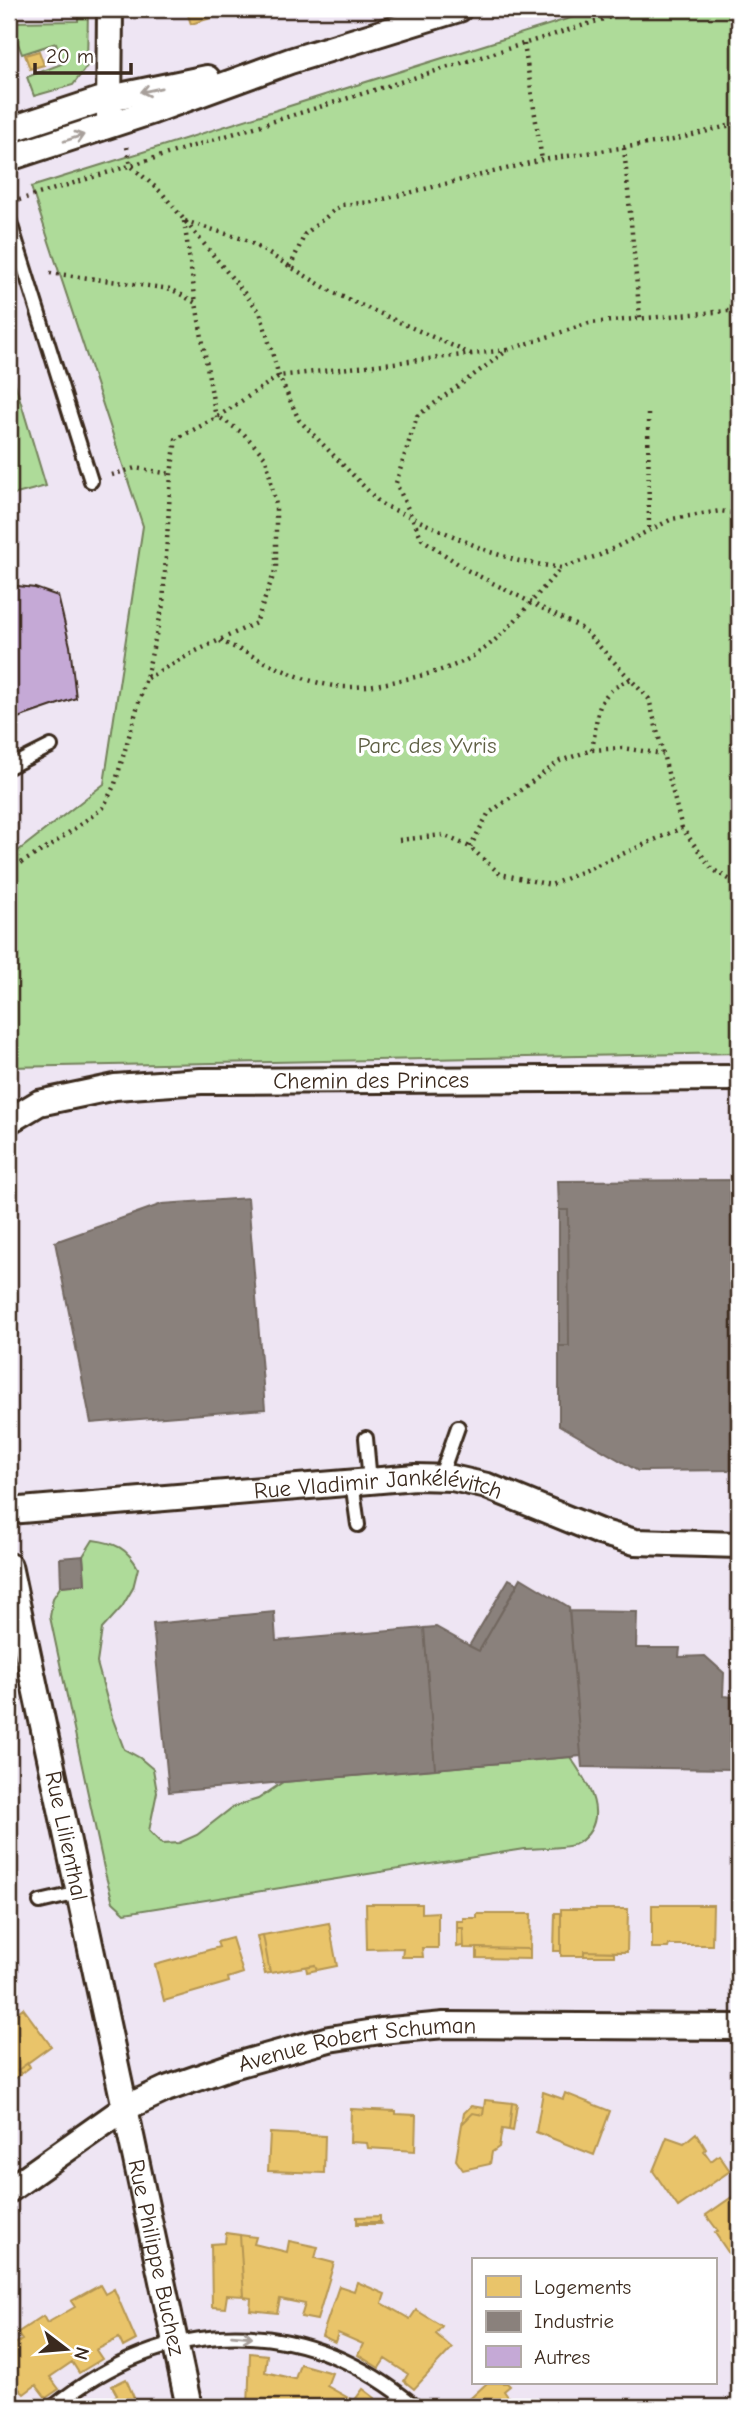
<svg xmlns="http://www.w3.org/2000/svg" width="748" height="2416" viewBox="0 0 748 2416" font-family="'Comic Neue',sans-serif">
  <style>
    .green { fill: #aedb99; stroke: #74825c; stroke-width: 2 }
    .homes { fill: #e9c46a; stroke: #b59653; stroke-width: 2 }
    .industry { fill: #8a817c; stroke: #726760; stroke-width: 2 }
    .building { fill: #c5a9d6; stroke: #3b2a1e; stroke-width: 2 }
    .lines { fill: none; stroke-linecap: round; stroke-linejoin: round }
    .lane-casing { stroke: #3b2a1e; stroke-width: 18 }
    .street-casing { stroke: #3b2a1e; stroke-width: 30 }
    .path { stroke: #3b2a1e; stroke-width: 4.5; stroke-dasharray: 2 5; stroke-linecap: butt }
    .lane { stroke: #fff; stroke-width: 12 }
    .street { stroke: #fff; stroke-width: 24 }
    .oneway { stroke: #a79f9a }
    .labels { text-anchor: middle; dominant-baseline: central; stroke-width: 7; stroke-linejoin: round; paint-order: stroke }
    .park-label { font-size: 23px; fill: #5e5f43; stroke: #fff }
    .street-label { font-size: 23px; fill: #3b2a1e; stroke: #fff }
  </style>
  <rect width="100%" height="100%" fill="#eee5f3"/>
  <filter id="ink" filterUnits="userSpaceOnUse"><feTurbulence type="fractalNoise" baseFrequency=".0143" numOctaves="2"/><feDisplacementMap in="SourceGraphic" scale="14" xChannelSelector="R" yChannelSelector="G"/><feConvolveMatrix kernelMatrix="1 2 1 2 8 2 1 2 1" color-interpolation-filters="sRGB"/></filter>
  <g filter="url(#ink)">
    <path class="green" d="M 78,9 L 88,9 L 87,66 L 73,85 L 34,96 L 27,77 L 64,63 L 56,43 L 22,54 L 17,41 L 9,43 L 9,22 L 78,21 Z
      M 599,9 L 739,9 L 739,1053 L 9,1067 L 9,858 L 104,784 L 143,526 L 31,187 Z
      M 9,363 L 46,486 L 9,496 Z
      M 93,1540 C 116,1543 127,1548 138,1568 L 133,1588 L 122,1607 L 102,1629 L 97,1663 L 112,1717 L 124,1749 L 140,1758 L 153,1769 L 157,1792 L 149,1831 L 162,1844 L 179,1843 L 197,1835 L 233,1807 L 258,1799 L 283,1782 L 570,1757 C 588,1782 612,1820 578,1843 C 569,1849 536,1848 524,1849 L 125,1913 L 113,1902 L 105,1873 L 50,1617 L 53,1598 L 61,1586 L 85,1583 L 83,1556 Z"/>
    <path class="homes" d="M 186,9 L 223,9 L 224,14 L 191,24 Z
      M 39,51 L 44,65 L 30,69 L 25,55 Z
      M 366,1904 L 422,1904 L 422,1913 L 438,1912 L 438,1948 L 422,1948 L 423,1957 L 402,1957 L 403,1948 L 367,1949 Z
      M 652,1905 L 713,1905 L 712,1945 L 669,1945 L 668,1948 L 652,1948 Z
      M 561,1909 L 628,1909 L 627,1952 L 584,1951 L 584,1956 L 561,1956 Z
      M 555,1913 L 561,1913 L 561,1951 L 554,1951 Z
      M 477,1914 L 531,1914 L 530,1949 L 464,1948 L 463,1928 L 457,1928 L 457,1921 L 463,1921 L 463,1918 L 477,1918 Z
      M 329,1923 L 337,1966 L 317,1970 L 315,1965 L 270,1973 L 263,1935 Z
      M 457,1928 L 463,1928 L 463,1946 L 457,1947 Z
      M 263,1935 L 270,1973 L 265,1974 L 257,1936 Z
      M 232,1938 L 243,1973 L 228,1978 L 229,1982 L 164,2001 L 155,1965 L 219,1947 L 217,1942 Z
      M 477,1948 L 530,1949 L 530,1959 L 477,1958 Z
      M 584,1951 L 614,1952 L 614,1956 L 584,1956 Z
      M 315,1965 L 317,1970 L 307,1972 L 306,1967 Z
      M 23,2008 L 51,2046 L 18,2070 L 21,2074 L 9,2083 L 9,2019 Z
      M 28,2063 L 30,2067 L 21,2074 L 18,2070 Z
      M 543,2092 L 563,2099 L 565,2093 L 610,2111 L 594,2155 L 536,2132 Z
      M 485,2100 L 512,2103 L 509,2130 L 502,2129 L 499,2147 L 492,2152 L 490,2164 L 463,2170 L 456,2160 L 462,2124 L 473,2113 L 483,2115 Z
      M 512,2103 L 517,2104 L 513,2131 L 509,2130 Z
      M 471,2106 L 484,2108 L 483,2115 L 473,2113 L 462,2124 L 464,2113 Z
      M 351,2109 L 396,2111 L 396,2114 L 416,2115 L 415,2151 L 368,2148 L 367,2143 L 350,2142 Z
      M 270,2133 L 325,2136 L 324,2173 L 268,2171 Z
      M 696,2133 L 706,2149 L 704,2151 L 711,2161 L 719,2155 L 730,2171 L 678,2207 L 653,2171 L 667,2137 L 684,2143 Z
      M 739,2192 L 739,2275 L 731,2263 L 734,2261 L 715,2233 L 718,2231 L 706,2215 Z
      M 380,2216 L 380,2222 L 357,2222 L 357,2217 Z
      M 357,2222 L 380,2222 L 381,2224 L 357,2224 Z
      M 226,2233 L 240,2235 L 244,2296 L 227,2295 L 225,2308 L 212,2307 L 211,2244 L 225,2243 Z
      M 240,2235 L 256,2237 L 254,2244 L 287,2252 L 289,2241 L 318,2247 L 315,2258 L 334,2263 L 317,2320 L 301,2317 L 305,2304 L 280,2299 L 277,2313 L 250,2310 L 251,2298 L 244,2297 Z
      M 357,2282 L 385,2294 L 382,2303 L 410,2319 L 416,2310 L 442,2326 L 436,2334 L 452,2348 L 414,2389 L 404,2381 L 408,2374 L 385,2359 L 379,2368 L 358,2355 L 363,2344 L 338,2333 L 335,2342 L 322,2336 L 339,2286 L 354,2291 Z
      M 100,2285 L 105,2294 L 114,2289 L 136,2340 L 123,2347 L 119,2338 L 96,2350 L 102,2359 L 79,2373 L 72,2362 L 50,2377 L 59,2389 L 46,2398 L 36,2385 L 24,2394 L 14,2384 L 9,2389 L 9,2347 L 22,2340 L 17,2333 L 43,2316 L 47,2323 L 75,2307 L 71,2301 Z
      M 250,2353 L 267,2355 L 265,2372 L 295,2379 L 300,2364 L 332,2373 L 327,2386 L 354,2401 L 363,2389 L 375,2398 L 369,2407 L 248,2407 Z
      M 126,2379 L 138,2407 L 99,2407 L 117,2395 L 112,2386 Z
      M 487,2383 L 507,2383 L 510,2386 L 504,2391 L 515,2407 L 461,2407 Z"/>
    <path class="industry" d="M 739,1180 L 739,1470 L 638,1471 L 559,1425 L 559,1346 L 569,1346 L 568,1210 L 559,1210 L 558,1181 Z
      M 248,1198 L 265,1409 L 91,1423 L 55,1242 L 162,1204 Z
      M 559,1210 L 568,1210 L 569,1346 L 559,1346 Z
      M 83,1556 L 85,1584 L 61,1586 L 60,1558 Z
      M 521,1578 L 569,1607 L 581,1756 L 435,1769 L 424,1628 L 436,1627 L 479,1651 Z
      M 509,1579 L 518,1584 L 479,1651 L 469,1646 Z
      M 569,1611 L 637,1612 L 636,1648 L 680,1648 L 679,1657 L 705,1656 L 724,1673 L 723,1696 L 733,1697 L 733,1769 L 582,1767 Z
      M 274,1612 L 276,1641 L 424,1628 L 435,1769 L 169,1792 L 153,1624 Z"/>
    <path class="building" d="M 9,585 L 35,588 L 58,596 L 70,646 L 76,698 L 9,721 Z"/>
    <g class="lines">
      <g class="lane-casing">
        <path id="lane" d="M 9,219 L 91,481
          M 9,767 L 51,746
          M 366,1438 L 370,1481
          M 440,1478 L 458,1427
          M 352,1482 L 358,1525
          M 40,1902 L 79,1893
          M 53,2407 C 168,2315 301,2311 416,2407"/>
      </g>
      <g class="street-casing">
        <g id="street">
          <path d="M 109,115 L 110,9"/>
          <path d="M 9,130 L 100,100 L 207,78"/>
          <path d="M 9,158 L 153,111 L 290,61 L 459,9"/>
          <path id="s1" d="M 9,1121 L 39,1103 L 115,1087 L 201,1081 L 739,1078"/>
          <path id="s2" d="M 9,1511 L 370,1481 L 415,1477 L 452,1478 L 487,1486 L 600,1532 L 635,1542 L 739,1545"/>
          <path id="s3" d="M 9,1566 L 189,2407"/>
          <path id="s4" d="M 9,2190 L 125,2108 L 166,2089 L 229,2067 L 329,2039 L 381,2031 L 444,2025 L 739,2027"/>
        </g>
      </g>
      <path class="path" d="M 524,44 L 542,160
        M 127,147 L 131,166 L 162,193 L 260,312 L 279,376 L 299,420 L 381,504 L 487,551 L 519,561 L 561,568 L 600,555 L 672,519 L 720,511 L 739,514
        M 624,148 L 640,318
        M 19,200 L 636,9
        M 184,221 L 196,303
        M 185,221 L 246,240 L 334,293 L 471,354
        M 290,267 L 305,234 L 341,205 L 372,202 L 542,160 L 673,140 L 739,123
        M 50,273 L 171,289 L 196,303 L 216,418
        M 648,414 L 649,530
        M 112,475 L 135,468 L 171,474
        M 220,641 C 256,656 294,680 334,686 C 353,689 378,685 397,681 C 425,675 454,669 478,653 C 510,632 534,597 560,569
        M 147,678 L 196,651 L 256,623 L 276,568 L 276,505 L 266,458 L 244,434 L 219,417
        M 592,750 C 599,713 593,695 631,679
        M 682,828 L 649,699 L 583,629 L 467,570 L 422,539 L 396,483 L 417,416 L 508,350 L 589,323 L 739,310
        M 399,840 L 443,835 L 470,847 L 500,874 L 551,885 L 682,828 L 712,869 L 739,885
        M 470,847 L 488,814 L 560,761 L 592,750 L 622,748 L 663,754
        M 9,870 L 50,846 L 103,808 L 115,784 L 146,678 L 163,605 L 171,474 L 176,439 L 216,418 L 279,376 L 507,350
        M 9,1903 L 12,1916"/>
      <use href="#lane" class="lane"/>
      <use href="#street" class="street"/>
    </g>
    <defs><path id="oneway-shaft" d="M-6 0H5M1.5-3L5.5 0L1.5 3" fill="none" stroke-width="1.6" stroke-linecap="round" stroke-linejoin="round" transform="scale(1.75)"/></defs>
    <g class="oneway">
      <use href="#oneway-shaft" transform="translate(151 90) rotate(168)"/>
      <use href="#oneway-shaft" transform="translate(74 138) rotate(-18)"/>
      <use href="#oneway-shaft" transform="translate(242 2336) rotate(5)"/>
    </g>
  </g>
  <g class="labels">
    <g class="park-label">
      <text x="427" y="745">Parc des Yvris</text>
    </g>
    <g class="street-label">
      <text stroke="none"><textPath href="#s1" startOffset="369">Chemin des Princes</textPath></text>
      <text stroke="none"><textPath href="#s2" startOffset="371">Rue Vladimir Jankélévitch</textPath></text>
      <text stroke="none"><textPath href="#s3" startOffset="276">Rue Lilienthal</textPath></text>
      <text stroke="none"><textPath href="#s4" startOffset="385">Avenue Robert Schuman</textPath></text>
      <text stroke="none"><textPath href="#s3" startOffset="707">Rue Philippe Buchez</textPath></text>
    </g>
  </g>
  <rect width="748" height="2416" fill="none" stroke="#fff" stroke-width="35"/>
  <rect x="18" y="18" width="713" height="2381" fill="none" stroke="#3b2a1e" stroke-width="2.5" filter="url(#ink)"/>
  <rect x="472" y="2258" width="245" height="126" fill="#ffffff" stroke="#b1aaa5" stroke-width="2"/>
  <rect x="486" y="2276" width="35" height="21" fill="#e9c46a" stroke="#b1aaa5" stroke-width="2"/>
  <text x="534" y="2294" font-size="21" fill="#3b2a1e">Logements</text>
  <rect x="486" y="2311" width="35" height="21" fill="#8a817c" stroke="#b1aaa5" stroke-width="2"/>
  <text x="534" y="2328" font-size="21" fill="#3b2a1e">Industrie</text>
  <rect x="486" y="2346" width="35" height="21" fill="#c5a9d6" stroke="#b1aaa5" stroke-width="2"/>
  <text x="534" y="2364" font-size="21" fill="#3b2a1e">Autres</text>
  <g transform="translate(66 2349) rotate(106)" stroke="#ffffff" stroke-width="5" paint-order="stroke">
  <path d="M0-5L12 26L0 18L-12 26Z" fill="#3b2a1e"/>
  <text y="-10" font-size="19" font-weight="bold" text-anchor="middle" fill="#3b2a1e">N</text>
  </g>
  <path d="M35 63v10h96v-10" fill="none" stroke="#3b2a1e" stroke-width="3.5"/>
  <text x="46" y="63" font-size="21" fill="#3b2a1e" stroke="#ffffff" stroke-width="5" paint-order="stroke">20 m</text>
</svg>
